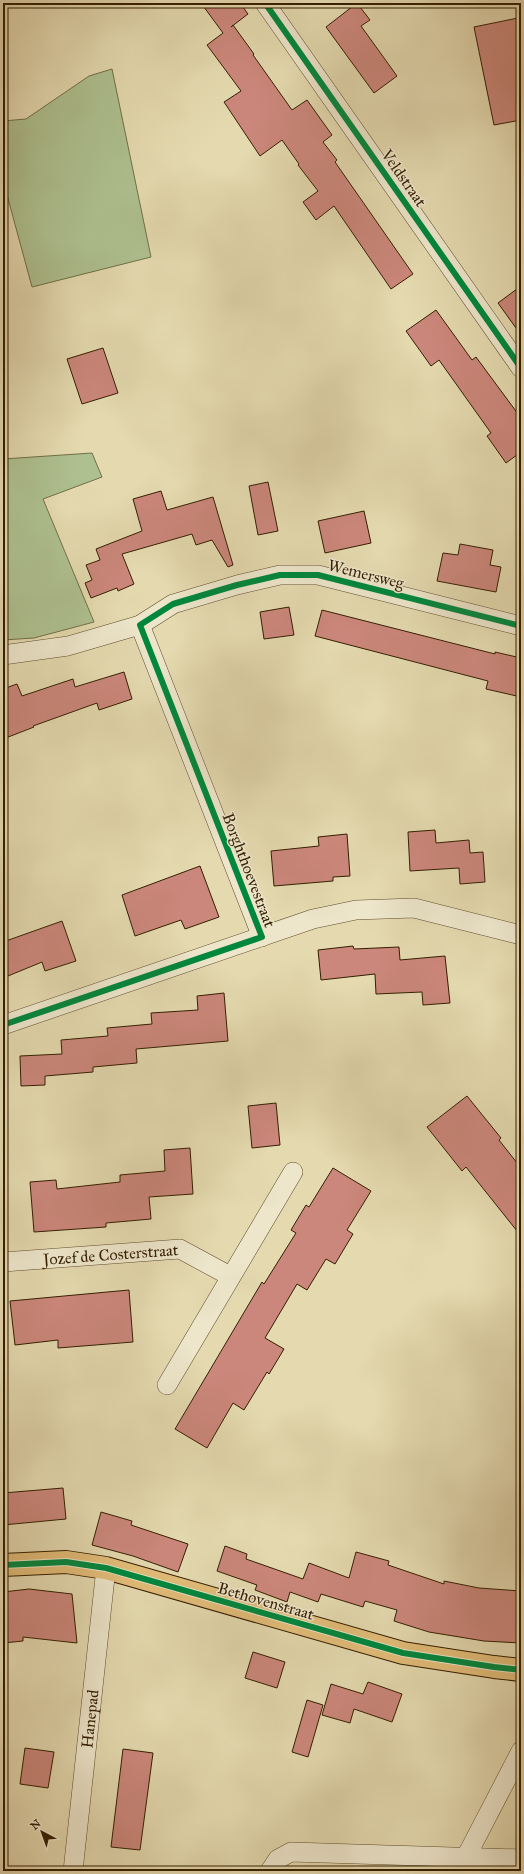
<svg xmlns="http://www.w3.org/2000/svg" width="524" height="1874" viewBox="0 0 524 1874" font-family="'IM FELL Great Primer',serif">
  <style>
    .green { fill: #aec090; stroke: #716f48 }
    .building { fill: #cb877b; stroke: #341e00 }
    .lines { fill: none; stroke-linecap: round; stroke-linejoin: round }
    .minor-casing { stroke: #604d2c; stroke-width: 20 }
    .major-casing { stroke: #341e00; stroke-width: 24 }
    .minor { stroke: #ede6cb; stroke-width: 19 }
    .major { stroke: #e2bc78; stroke-width: 22 }
    .cycleway-casing { stroke: #ede6cb; stroke-width: 8 }
    .cycleway { stroke: #00873e; stroke-width: 6 }
    .labels { text-anchor: middle; dominant-baseline: central; stroke-width: 3; stroke-linejoin: round; paint-order: stroke }
    .street-label { font-size: 16px; fill: #341e00; stroke: #ede6cb }
  </style>
  <rect width="100%" height="100%" fill="#e4d9af"/>
  <filter id="stains"><feTurbulence type="fractalNoise" baseFrequency=".005" numOctaves="4"/><feColorMatrix values="0 0 0 0 .2 0 0 0 0 .09 0 0 0 0 .02 0 0 0 .5 -.17"/></filter>
  <radialGradient id="worn" r=".72"><stop offset=".6" stop-color="#630" stop-opacity="0"/><stop offset="1" stop-color="#630" stop-opacity=".3"/></radialGradient>
  <path class="green" d="M 112,69 L 151,257 L 32,287 L 3,180 L 3,121 L 26,119 L 89,76 Z
    M 92,453 L 102,477 L 43,499 L 94,622 L 34,638 L 3,640 L 3,459 Z"/>
  <path class="building" d="M 201,3 L 240,3 L 248,14 L 231,27 L 233,25 L 254,54 L 253,55 L 292,110 L 307,100 L 332,135 L 323,142 L 337,160 L 335,162 L 413,274 L 391,289 L 334,206 L 316,220 L 303,202 L 318,191 L 298,165 L 299,164 L 282,140 L 260,156 L 224,102 L 241,91 L 207,45 L 223,33 Z
    M 357,3 L 370,20 L 361,26 L 397,76 L 374,93 L 326,27 Z
    M 518,18 L 521,33 L 521,120 L 494,125 L 474,27 Z
    M 521,286 L 521,335 L 498,303 Z
    M 436,310 L 472,360 L 476,357 L 521,418 L 521,452 L 506,463 L 487,436 L 491,433 L 439,360 L 431,366 L 406,331 Z
    M 103,348 L 118,393 L 82,404 L 67,359 Z
    M 268,482 L 278,531 L 258,535 L 249,486 Z
    M 161,491 L 167,510 L 213,497 L 233,565 L 228,567 L 212,540 L 196,545 L 192,534 L 122,554 L 134,584 L 118,591 L 117,588 L 91,598 L 85,583 L 92,580 L 86,565 L 100,560 L 96,549 L 142,531 L 133,499 Z
    M 364,511 L 371,543 L 325,553 L 318,521 Z
    M 460,544 L 493,550 L 490,565 L 501,567 L 496,592 L 437,581 L 443,553 L 458,555 Z
    M 289,607 L 294,635 L 264,639 L 260,612 Z
    M 322,610 L 495,654 L 495,652 L 521,658 L 521,697 L 486,689 L 488,681 L 315,636 Z
    M 124,672 L 132,699 L 99,710 L 97,703 L 33,726 L 34,727 L 3,739 L 3,689 L 17,684 L 22,696 L 73,679 L 75,687 Z
    M 435,830 L 436,843 L 469,840 L 470,853 L 483,852 L 485,882 L 460,884 L 459,868 L 410,871 L 408,832 Z
    M 347,834 L 350,876 L 333,877 L 333,881 L 274,886 L 271,851 L 319,846 L 318,837 Z
    M 200,866 L 219,917 L 185,929 L 181,920 L 135,936 L 122,895 Z
    M 62,921 L 76,961 L 45,971 L 42,962 L 3,978 L 3,942 Z
    M 353,946 L 354,949 L 399,947 L 400,960 L 445,956 L 450,1003 L 423,1005 L 422,992 L 376,994 L 375,974 L 321,980 L 318,950 Z
    M 224,993 L 228,1041 L 136,1049 L 137,1063 L 93,1067 L 93,1072 L 45,1076 L 45,1085 L 21,1086 L 20,1056 L 62,1054 L 61,1040 L 108,1036 L 107,1028 L 152,1024 L 151,1013 L 198,1010 L 197,996 Z
    M 467,1096 L 501,1138 L 499,1140 L 521,1168 L 521,1236 L 466,1167 L 462,1171 L 427,1127 Z
    M 276,1103 L 280,1145 L 252,1148 L 248,1106 Z
    M 190,1148 L 193,1194 L 149,1197 L 151,1219 L 106,1223 L 106,1227 L 34,1232 L 30,1182 L 56,1180 L 57,1189 L 120,1182 L 120,1175 L 165,1171 L 164,1150 Z
    M 333,1168 L 371,1191 L 347,1230 L 353,1234 L 335,1264 L 326,1259 L 307,1290 L 297,1284 L 265,1338 L 284,1349 L 269,1374 L 267,1372 L 244,1410 L 233,1403 L 207,1448 L 175,1429 L 262,1282 L 264,1284 L 296,1233 L 291,1230 L 306,1205 L 309,1207 Z
    M 129,1290 L 133,1342 L 58,1348 L 58,1340 L 15,1345 L 10,1301 Z
    M 63,1488 L 66,1519 L 3,1525 L 3,1493 Z
    M 101,1512 L 132,1521 L 131,1525 L 188,1544 L 178,1572 L 133,1556 L 92,1545 Z
    M 225,1546 L 247,1554 L 246,1559 L 303,1579 L 309,1563 L 349,1578 L 356,1552 L 389,1561 L 388,1565 L 444,1584 L 444,1581 L 479,1588 L 521,1591 L 521,1643 L 484,1641 L 429,1632 L 394,1621 L 397,1610 L 365,1601 L 363,1607 L 321,1594 L 318,1602 L 290,1592 L 287,1602 L 255,1590 L 257,1585 L 217,1571 Z
    M 29,1589 L 72,1594 L 77,1643 L 23,1637 L 23,1641 L 3,1643 L 3,1592 Z
    M 253,1652 L 285,1662 L 277,1688 L 245,1678 Z
    M 368,1682 L 402,1694 L 392,1722 L 354,1709 L 350,1723 L 322,1715 L 331,1684 L 363,1694 Z
    M 307,1700 L 323,1705 L 308,1757 L 292,1752 Z
    M 25,1748 L 54,1752 L 48,1788 L 20,1784 Z
    M 123,1749 L 153,1753 L 140,1850 L 111,1847 Z"/>
  <g class="lines">
    <g class="minor-casing">
      <g id="minor">
        <path d="M 265,3 L 521,368"/>
        <path d="M 140,625 L 262,937"/>
        <path d="M 3,655 L 68,646 L 140,625 L 173,604 L 237,585 L 280,575 L 318,575 L 521,626"/>
        <path d="M 3,1025 L 313,919 L 356,910 L 414,908 L 521,935"/>
        <path id="s1" d="M 3,1262 L 180,1249 L 230,1276"/>
        <path d="M 167,1385 L 293,1172"/>
        <path d="M 466,1857 L 521,1751"/>
        <path id="s2" d="M 73,1871 L 106,1568"/>
        <path d="M 270,1871 L 278,1859 L 291,1852 L 521,1859"/>
      </g>
    </g>
    <g class="major-casing">
      <path id="major" d="M 3,1565 L 66,1562 L 106,1568 L 403,1653 L 494,1667 L 521,1670"/>
    </g>
    <use href="#minor" class="minor"/>
    <use href="#major" class="major"/>
    <g class="cycleway-casing">
      <path id="cycleway" d="M 265,3 L 521,368
        M 3,1025 L 262,937 L 140,625 L 173,604 L 237,585 L 280,575 L 318,575 L 521,626
        M 3,1565 L 66,1562 L 106,1568 L 403,1653 L 494,1667 L 521,1670"/>
    </g>
    <use href="#cycleway" class="cycleway"/>
  </g>
  <g class="labels">
    <g class="street-label">
      <text transform="translate(404 178) rotate(55)">Veldstraat</text>
      <text transform="translate(366 574) rotate(14)">Wemersweg</text>
      <text transform="translate(249 870) rotate(69)">Borghthoevestraat</text>
      <text stroke="none"><textPath href="#s1" startOffset="108">Jozef de Costerstraat</textPath></text>
      <text transform="translate(266 1601) rotate(16)">Bethovenstraat</text>
      <text stroke="none"><textPath href="#s2" startOffset="153">Hanepad</textPath></text>
    </g>
  </g>
  <rect width="524" height="1874" fill="none" stroke="#e4d9af" stroke-width="16"/>
  <rect x="4" y="4" width="516" height="1866" fill="none" stroke="#341e00" stroke-width="2"/>
  <rect x="8" y="8" width="508" height="1858" fill="none" stroke="#341e00"/>
  <g transform="translate(42 1832) rotate(319)" stroke="#ede6cb" stroke-width="3" paint-order="stroke">
  <path d="M0-3L7 15L0 10L-7 15Z" fill="#341e00"/>
  <text y="-6" font-size="11" font-weight="bold" text-anchor="middle" fill="#341e00">N</text>
  </g>
  <rect width="100%" height="100%" filter="url(#stains)"/>
  <rect width="100%" height="100%" fill="url(#worn)"/>
</svg>
